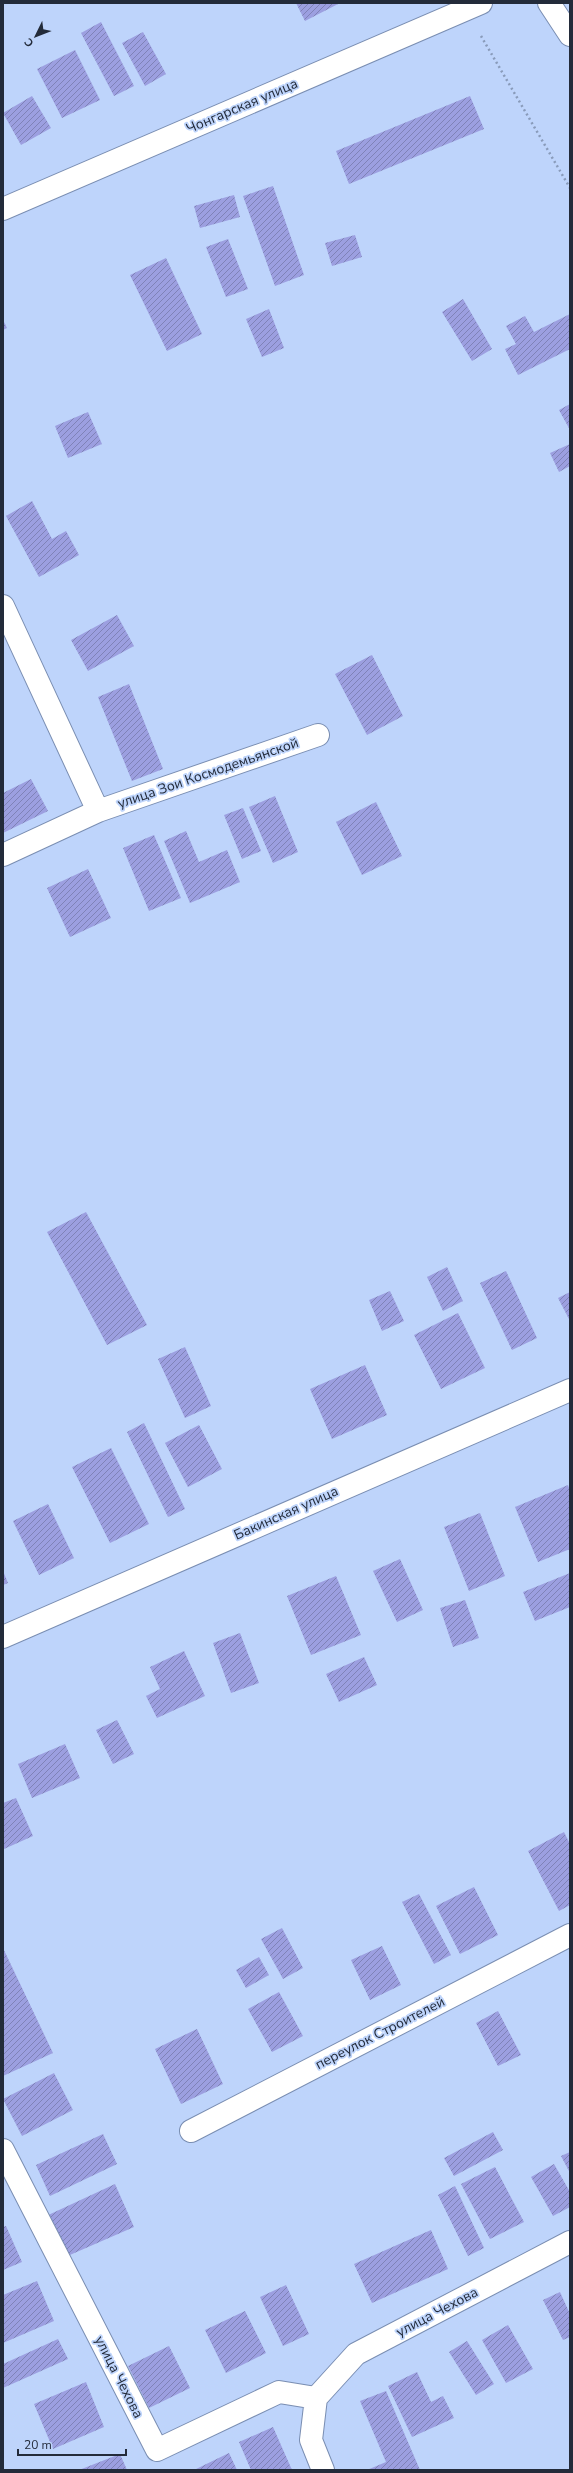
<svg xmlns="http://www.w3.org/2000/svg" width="573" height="2473" viewBox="0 0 573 2473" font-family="'Nunito Sans',sans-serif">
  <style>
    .building { fill: url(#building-hatch) }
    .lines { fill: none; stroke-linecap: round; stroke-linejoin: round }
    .minor-casing { stroke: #7a8eb2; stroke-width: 24 }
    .path { stroke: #899bba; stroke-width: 2.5; stroke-dasharray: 2 3; stroke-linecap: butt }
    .minor { stroke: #fff; stroke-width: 22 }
    .labels { text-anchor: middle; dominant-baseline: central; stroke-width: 3.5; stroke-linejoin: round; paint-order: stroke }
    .street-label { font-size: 14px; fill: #232b3a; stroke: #bed4fb }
  </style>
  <defs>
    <pattern id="building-hatch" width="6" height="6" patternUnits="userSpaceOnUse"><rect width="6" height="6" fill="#9c9fe0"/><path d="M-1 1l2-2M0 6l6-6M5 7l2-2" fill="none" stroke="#7f82b7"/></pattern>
  </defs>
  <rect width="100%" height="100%" fill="#bed4fb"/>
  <path class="building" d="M 296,3 L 340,3 L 305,21 Z
    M 101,22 L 134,86 L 114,96 L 81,33 Z
    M 143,32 L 166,74 L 145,86 L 122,43 Z
    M 75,50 L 100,100 L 62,118 L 37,69 Z
    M 32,96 L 51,128 L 21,145 L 3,113 Z
    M 470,96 L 484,129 L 349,184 L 336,151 Z
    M 273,186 L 304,275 L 275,286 L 243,196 Z
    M 234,195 L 240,217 L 200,228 L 194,206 Z
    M 355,235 L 362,257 L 332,266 L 325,243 Z
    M 228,239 L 248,289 L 226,297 L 206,247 Z
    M 166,258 L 202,334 L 167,351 L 130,275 Z
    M 463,299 L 492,349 L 472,361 L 442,312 Z
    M 269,309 L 284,348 L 262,357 L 246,319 Z
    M 570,314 L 570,349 L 518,375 L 505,349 L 516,344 L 506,326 L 525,316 L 534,332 Z
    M 3,320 L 7,328 L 3,330 Z
    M 570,404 L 570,430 L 559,410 Z
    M 88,412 L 102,444 L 68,458 L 55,426 Z
    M 570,444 L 570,466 L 559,472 L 550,453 Z
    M 32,501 L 52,539 L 66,531 L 79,555 L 39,577 L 6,516 Z
    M 117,615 L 134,646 L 88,671 L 71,640 Z
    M 372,655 L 403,716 L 367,735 L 335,674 Z
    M 129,684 L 163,769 L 132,781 L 98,697 Z
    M 31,779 L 48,811 L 3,833 L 3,793 Z
    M 275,796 L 298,852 L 273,863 L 249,807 Z
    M 376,802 L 402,856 L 362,875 L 336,822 Z
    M 243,808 L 261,851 L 242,859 L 224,815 Z
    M 186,831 L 199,862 L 227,850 L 240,882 L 190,903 L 164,841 Z
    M 154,835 L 181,898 L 149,911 L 123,848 Z
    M 88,869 L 111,918 L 70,937 L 47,888 Z
    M 86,1212 L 147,1325 L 107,1345 L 47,1232 Z
    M 447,1267 L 463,1301 L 443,1311 L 427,1277 Z
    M 506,1271 L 537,1338 L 512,1350 L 480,1283 Z
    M 390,1291 L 404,1321 L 382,1331 L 369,1300 Z
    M 570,1292 L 570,1321 L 558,1298 Z
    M 458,1313 L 485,1368 L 441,1389 L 414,1335 Z
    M 185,1347 L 211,1406 L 185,1418 L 158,1359 Z
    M 365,1365 L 387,1415 L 332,1439 L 310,1389 Z
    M 144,1423 L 185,1509 L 168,1517 L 127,1432 Z
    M 199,1425 L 222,1469 L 188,1487 L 165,1443 Z
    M 111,1448 L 149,1524 L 110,1543 L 72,1467 Z
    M 568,1485 L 570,1491 L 570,1549 L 538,1562 L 515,1507 Z
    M 48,1504 L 74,1558 L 39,1575 L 13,1521 Z
    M 480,1513 L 505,1576 L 469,1591 L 444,1527 Z
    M 400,1559 L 423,1610 L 397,1622 L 373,1571 Z
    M 3,1571 L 8,1583 L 3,1585 Z
    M 570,1573 L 570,1607 L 535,1621 L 523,1592 Z
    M 336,1576 L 361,1635 L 311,1655 L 287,1596 Z
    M 465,1600 L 479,1638 L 453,1647 L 440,1608 Z
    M 240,1633 L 259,1683 L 231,1693 L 213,1643 Z
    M 184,1651 L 205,1696 L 157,1718 L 146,1696 L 160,1689 L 150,1667 Z
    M 364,1657 L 377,1685 L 339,1702 L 326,1674 Z
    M 117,1720 L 134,1754 L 113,1764 L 96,1730 Z
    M 65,1744 L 80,1778 L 32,1798 L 18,1764 Z
    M 16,1798 L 33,1836 L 4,1849 L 3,1803 Z
    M 564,1832 L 570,1844 L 570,1905 L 559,1911 L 528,1851 Z
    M 474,1887 L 498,1935 L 460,1954 L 436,1906 Z
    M 419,1894 L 451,1955 L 434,1964 L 402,1902 Z
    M 282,1928 L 303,1968 L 283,1979 L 261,1939 Z
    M 382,1946 L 401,1985 L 370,2000 L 351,1960 Z
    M 3,1948 L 53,2053 L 3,2076 Z
    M 259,1957 L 269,1975 L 246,1988 L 236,1970 Z
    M 279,1992 L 303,2036 L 272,2052 L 248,2009 Z
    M 498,2011 L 521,2055 L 498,2066 L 476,2023 Z
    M 197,2029 L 223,2084 L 181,2104 L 155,2049 Z
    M 54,2073 L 73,2110 L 22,2136 L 3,2099 Z
    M 493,2132 L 503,2150 L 454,2176 L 444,2158 Z
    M 103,2134 L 117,2164 L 50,2196 L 36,2165 Z
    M 570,2152 L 570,2173 L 561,2156 Z
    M 554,2164 L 570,2192 L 570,2207 L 553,2216 L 531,2177 Z
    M 495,2167 L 524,2222 L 490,2239 L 461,2184 Z
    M 115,2184 L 134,2227 L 63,2258 L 44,2217 Z
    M 455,2186 L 484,2248 L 468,2256 L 438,2195 Z
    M 6,2226 L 22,2262 L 3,2270 L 3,2227 Z
    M 431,2230 L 448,2269 L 372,2303 L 354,2264 Z
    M 37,2281 L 54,2321 L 3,2343 L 3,2295 Z
    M 286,2285 L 309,2334 L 283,2346 L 260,2297 Z
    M 560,2292 L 570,2314 L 570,2337 L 563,2340 L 543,2300 Z
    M 245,2311 L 266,2353 L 226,2373 L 205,2330 Z
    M 508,2325 L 533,2369 L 506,2383 L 482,2340 Z
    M 58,2339 L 68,2359 L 3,2388 L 3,2364 Z
    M 467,2341 L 494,2384 L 476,2395 L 449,2352 Z
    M 169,2346 L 190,2388 L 149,2408 L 128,2366 Z
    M 417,2372 L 431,2402 L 443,2396 L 454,2418 L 412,2437 L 388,2386 Z
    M 86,2382 L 104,2427 L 53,2449 L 34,2404 Z
    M 386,2391 L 420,2470 L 367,2470 L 386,2462 L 360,2401 Z
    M 273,2427 L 292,2470 L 251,2470 L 239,2442 Z
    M 229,2453 L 237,2470 L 194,2470 Z
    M 120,2454 L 127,2470 L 79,2470 Z"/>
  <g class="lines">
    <g class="minor-casing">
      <path id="minor" d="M 549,3 L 570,35
        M 3,209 L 481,3
        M 3,606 L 98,811
        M 3,855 L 98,811 L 318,735
        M 3,1637 L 570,1390
        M 191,2131 L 570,1935
        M 3,2150 L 157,2450 L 279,2392 L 316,2398
        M 323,2470 L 311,2440 L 316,2398 L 356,2354 L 570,2242"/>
    </g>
    <path class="path" d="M 481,36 L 570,188"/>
    <use href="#minor" class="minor"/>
  </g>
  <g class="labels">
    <g class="street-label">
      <text transform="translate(242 106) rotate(-23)">Чонгарская улица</text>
      <text transform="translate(208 773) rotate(-19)">улица Зои Космодемьянской</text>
      <text transform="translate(286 1513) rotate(-24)">Бакинская улица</text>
      <text transform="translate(380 2033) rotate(-27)">переулок Строителей</text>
      <text transform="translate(437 2312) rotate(-28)">улица Чехова</text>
      <text transform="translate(119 2377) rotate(63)">улица Чехова</text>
    </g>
  </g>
  <rect width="573" height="2473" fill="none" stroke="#232b3a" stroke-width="8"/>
  <g transform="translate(36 36) rotate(227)" stroke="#bed4fb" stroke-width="3" paint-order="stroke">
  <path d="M0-3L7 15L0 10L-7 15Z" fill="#232b3a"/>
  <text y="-6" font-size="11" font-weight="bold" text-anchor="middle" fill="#232b3a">С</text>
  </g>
  <path d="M18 2449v6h108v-6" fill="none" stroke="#232b3a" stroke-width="2"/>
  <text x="24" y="2449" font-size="12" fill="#232b3a" stroke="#bed4fb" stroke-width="3" paint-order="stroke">20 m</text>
</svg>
